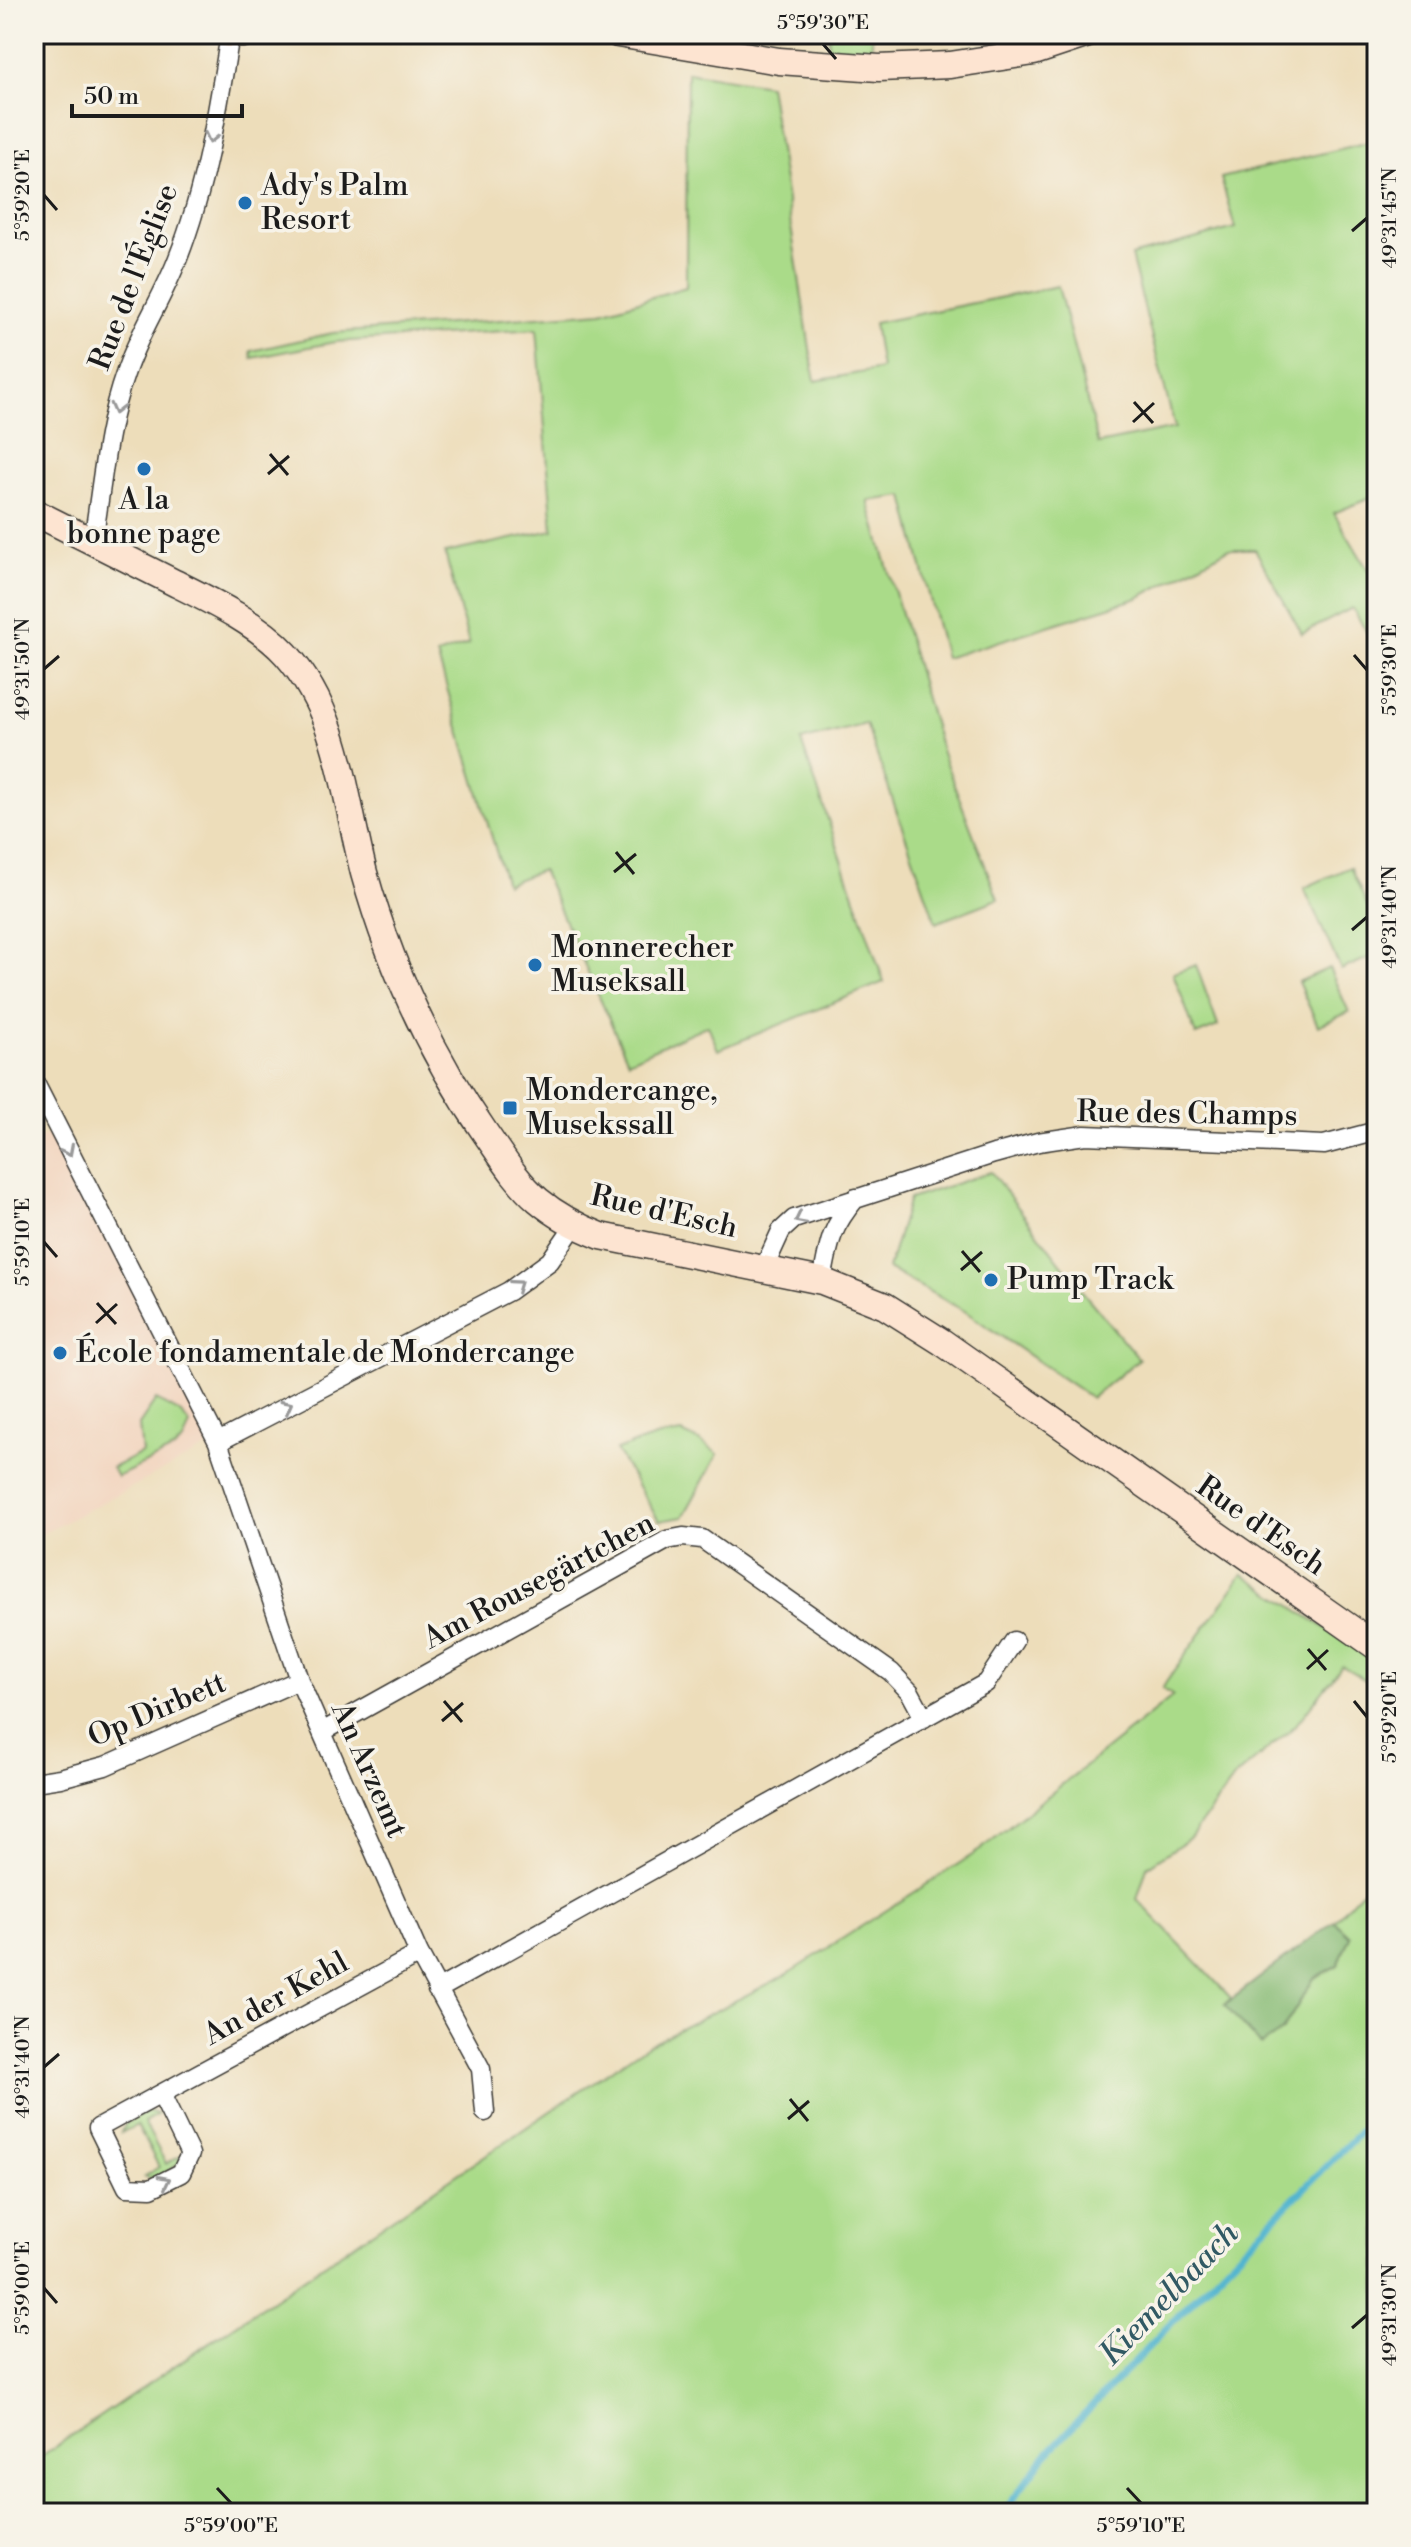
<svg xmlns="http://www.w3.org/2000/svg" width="1411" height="2547" viewBox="0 0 1411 2547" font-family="'Libre Bodoni',serif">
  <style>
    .built { fill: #f2d4be }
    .green { fill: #aadb89; stroke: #637c52; stroke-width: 2 }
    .forest { fill: #87bb75; stroke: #526c48; stroke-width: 2 }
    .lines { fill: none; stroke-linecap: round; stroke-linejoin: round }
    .stream { stroke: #50b4cf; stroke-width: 7 }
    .minor-casing { stroke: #3b3934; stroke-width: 21 }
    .secondary-casing { stroke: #3b3934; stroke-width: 29 }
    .minor { stroke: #fff; stroke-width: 18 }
    .secondary { stroke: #fde4d1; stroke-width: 26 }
    .oneway { stroke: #999 }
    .ticks { fill: none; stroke: #1c1c1c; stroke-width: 3 }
    .poi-dot { fill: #1f6fb2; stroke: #f7f3e8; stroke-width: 3 }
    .labels { text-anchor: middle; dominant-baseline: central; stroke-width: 7; stroke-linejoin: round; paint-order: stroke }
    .poi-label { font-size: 30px; fill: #1c1c1c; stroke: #f7f3e8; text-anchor: start }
    .street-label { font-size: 30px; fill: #1c1c1c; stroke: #f7f3e8 }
    .water-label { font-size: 32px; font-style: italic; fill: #315964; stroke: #f7f3e8 }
    .neatline { fill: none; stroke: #1c1c1c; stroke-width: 3 }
    .ticks-label { font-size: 20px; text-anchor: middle; fill: #1c1c1c }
  </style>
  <rect width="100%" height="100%" fill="#f7f3e8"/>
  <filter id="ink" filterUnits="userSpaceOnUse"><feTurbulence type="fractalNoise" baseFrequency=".0125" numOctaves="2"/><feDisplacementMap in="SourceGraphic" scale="16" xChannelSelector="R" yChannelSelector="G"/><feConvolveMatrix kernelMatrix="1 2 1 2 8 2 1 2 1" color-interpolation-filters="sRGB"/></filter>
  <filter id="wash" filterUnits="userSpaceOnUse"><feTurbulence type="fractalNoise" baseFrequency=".006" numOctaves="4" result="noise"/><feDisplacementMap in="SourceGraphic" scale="32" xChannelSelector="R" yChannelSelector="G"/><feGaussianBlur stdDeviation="1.8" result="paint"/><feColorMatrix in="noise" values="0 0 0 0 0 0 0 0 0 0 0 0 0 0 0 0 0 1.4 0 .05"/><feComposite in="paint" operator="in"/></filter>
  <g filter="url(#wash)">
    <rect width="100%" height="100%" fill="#edddba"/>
    <path class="built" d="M 57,1129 L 218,1442 L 34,1538 L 34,1141 Z"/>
    <path class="green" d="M 829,34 L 872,34 L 872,49 L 828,50 Z
      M 687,72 L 769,85 L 815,381 L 881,369 L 874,323 L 1058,286 L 1098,444 L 1175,428 L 1131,256 L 1235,228 L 1221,178 L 1377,140 L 1377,495 L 1334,513 L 1377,585 L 1377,648 L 1352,608 L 1302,634 L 1255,549 L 1228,549 L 1138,598 L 945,658 L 904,496 L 868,501 L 942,753 L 998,899 L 936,923 L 866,724 L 801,741 L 884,982 L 718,1050 L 708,1025 L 628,1061 L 542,870 L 506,884 L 437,655 L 469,644 L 445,553 L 553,530 L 537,329 L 335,342 L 252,358 L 251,351 L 333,333 L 602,312 L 686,287 Z
      M 1350,867 L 1377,927 L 1377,954 L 1341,970 L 1304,888 Z
      M 1196,965 L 1218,1026 L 1196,1035 L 1173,973 Z
      M 1329,968 L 1349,1012 L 1318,1026 L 1298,982 Z
      M 991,1172 L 1082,1291 L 1139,1359 L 1091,1398 L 963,1310 L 888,1269 L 909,1199 Z
      M 156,1400 L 179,1412 L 190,1424 L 184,1440 L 173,1450 L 117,1477 L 112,1468 L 142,1453 L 139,1425 Z
      M 682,1433 L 701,1442 L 718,1454 L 683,1517 L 659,1521 L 616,1450 L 656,1437 Z
      M 1243,1574 L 1377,1662 L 1377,1687 L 1342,1666 L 1295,1726 L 1235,1777 L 1191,1837 L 1147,1867 L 1137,1899 L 1231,1998 L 1224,2005 L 1282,2031 L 1314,1978 L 1338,1965 L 1350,1936 L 1334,1921 L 1377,1874 L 1377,2513 L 34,2513 L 34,2461 L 648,2045 L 786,1975 L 980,1850 L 1173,1696 L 1162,1688 Z
      M 148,2111 L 158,2114 L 144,2122 L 166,2164 L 181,2156 L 182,2162 L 153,2180 L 144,2176 L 159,2167 L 137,2125 L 121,2133 L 126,2123 Z"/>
    <path class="forest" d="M 1334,1921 L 1350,1936 L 1338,1965 L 1314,1978 L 1282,2031 L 1261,2045 L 1224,2005 Z"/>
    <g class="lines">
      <path class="stream" d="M 1003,2513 L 1046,2455 L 1197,2296 L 1377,2115"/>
    </g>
  </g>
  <g filter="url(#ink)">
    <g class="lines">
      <g class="minor-casing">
        <path id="minor" d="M 93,541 C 102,486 106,427 125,374 C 138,334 163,298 178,258 C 206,187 218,109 230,34
          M 34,1081 L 218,1442 L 299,1680 L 419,1954 L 481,2069 L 485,2112
          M 764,1268 L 781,1231 L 794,1219 L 994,1154 L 1038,1142 L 1085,1135 L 1324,1145 L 1377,1131
          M 822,1281 C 829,1243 830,1229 856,1198
          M 218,1442 L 509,1291 L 550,1261 L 574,1226
          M 322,1732 L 667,1540 L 683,1537 L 702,1539 L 891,1672 L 910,1692 L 924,1718
          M 34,1782 L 60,1778 L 105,1766 L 299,1680
          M 437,1990 L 986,1683 L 1014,1641
          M 161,2094 L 190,2154 L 181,2173 L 151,2188 L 127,2187 L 98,2128 L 419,1954"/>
      </g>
      <g class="secondary-casing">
        <path id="secondary" d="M 228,34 L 243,34
          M 618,34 L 779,61 L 879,68 L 950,65 L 1034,52 L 1088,34
          M 34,512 C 79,535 124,557 169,580 C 207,599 257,622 286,654 C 341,716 344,796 364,873 C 390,966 431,1055 486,1134 C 502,1157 517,1182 538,1200 C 557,1216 578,1227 601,1236 L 822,1281 L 885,1306 L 942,1342 L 1377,1647"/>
      </g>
      <use href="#minor" class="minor"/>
      <use href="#secondary" class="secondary"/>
    </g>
    <defs><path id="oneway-chevron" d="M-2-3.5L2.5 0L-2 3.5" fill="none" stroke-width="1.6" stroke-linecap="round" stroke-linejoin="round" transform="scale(2)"/></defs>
    <g class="oneway">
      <use href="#oneway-chevron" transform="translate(211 138) rotate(103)"/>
      <use href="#oneway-chevron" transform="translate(116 409) rotate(104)"/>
      <use href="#oneway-chevron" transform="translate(68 1151) rotate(63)"/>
      <use href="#oneway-chevron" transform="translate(800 1219) rotate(153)"/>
      <use href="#oneway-chevron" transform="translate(517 1285) rotate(-35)"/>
      <use href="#oneway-chevron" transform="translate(287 1406) rotate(-28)"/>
      <use href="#oneway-chevron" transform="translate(165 2181) rotate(-27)"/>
    </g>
  </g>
  <path class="ticks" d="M 823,44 L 836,59M 44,195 L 57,210M 1352,231 L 1367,218M 1134,402 L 1153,423M 1133,422 L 1154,403M 270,454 L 288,475M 268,474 L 289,456M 1354,655 L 1367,670M 44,669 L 59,656M 616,852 L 634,874M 614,872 L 636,854M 1352,930 L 1367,917M 44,1242 L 57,1257M 962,1251 L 980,1272M 961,1270 L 982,1252M 97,1303 L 116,1324M 96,1323 L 117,1304M 1308,1649 L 1326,1670M 1307,1669 L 1328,1650M 444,1701 L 462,1722M 1354,1701 L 1367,1717M 442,1721 L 463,1703M 44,2067 L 59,2054M 790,2099 L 808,2121M 788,2119 L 809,2101M 44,2288 L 57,2303M 1352,2328 L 1367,2315M 217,2488 L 231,2503M 1127,2488 L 1141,2503"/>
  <g class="poi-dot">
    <circle cx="245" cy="203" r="8"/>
    <circle cx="144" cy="469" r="8"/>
    <circle cx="535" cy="965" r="8"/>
    <rect x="502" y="1100" width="16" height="16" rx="4"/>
    <circle cx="991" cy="1280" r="8"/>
    <circle cx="60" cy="1353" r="8"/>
  </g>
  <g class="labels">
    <g class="poi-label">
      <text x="261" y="186">Ady's Palm<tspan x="261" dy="34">Resort</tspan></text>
      <text x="144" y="500" text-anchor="middle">A la<tspan x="144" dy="34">bonne page</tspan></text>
      <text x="551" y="948">Monnerecher<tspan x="551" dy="34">Museksall</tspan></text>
      <text x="526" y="1091">Mondercange,<tspan x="526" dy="34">Musekssall</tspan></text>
      <text x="1007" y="1280">Pump Track</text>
      <text x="76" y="1353">École fondamentale de Mondercange</text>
    </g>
    <g class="street-label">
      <text transform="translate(134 277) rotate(-69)">Rue de l'Église</text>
      <text transform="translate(1187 1114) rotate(1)">Rue des Champs</text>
      <text transform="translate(664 1212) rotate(13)">Rue d'Esch</text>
      <text transform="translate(1261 1526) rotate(35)">Rue d'Esch</text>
      <text transform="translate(539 1581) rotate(-28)">Am Rousegärtchen</text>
      <text transform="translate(157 1710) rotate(-23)">Op Dirbett</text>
      <text transform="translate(369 1770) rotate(66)">An Arzemt</text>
      <text transform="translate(276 1999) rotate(-29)">An der Kehl</text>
    </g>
    <g class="water-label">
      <text transform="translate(1169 2294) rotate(-46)">Kiemelbaach</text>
    </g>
  </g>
  <rect width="1411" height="2547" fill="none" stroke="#f7f3e8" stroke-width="88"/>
  <path d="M72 104v12h170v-12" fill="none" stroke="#1c1c1c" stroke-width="4"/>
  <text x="84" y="104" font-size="24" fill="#1c1c1c" stroke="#f7f3e8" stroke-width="6" paint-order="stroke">50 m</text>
  <rect x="44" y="44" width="1323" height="2459" class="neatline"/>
  <g class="ticks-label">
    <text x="823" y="29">5°59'30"E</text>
    <text transform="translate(22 195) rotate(-90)" y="7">5°59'20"E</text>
    <text transform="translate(1389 218) rotate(-90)" y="7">49°31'45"N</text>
    <text transform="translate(22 669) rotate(-90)" y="7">49°31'50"N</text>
    <text transform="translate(1389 670) rotate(-90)" y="7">5°59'30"E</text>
    <text transform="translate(1389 917) rotate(-90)" y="7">49°31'40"N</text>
    <text transform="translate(22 1242) rotate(-90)" y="7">5°59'10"E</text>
    <text transform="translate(1389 1717) rotate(-90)" y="7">5°59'20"E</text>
    <text transform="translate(22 2067) rotate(-90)" y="7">49°31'40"N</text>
    <text transform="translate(22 2288) rotate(-90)" y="7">5°59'00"E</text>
    <text transform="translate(1389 2315) rotate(-90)" y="7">49°31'30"N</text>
    <text x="231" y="2532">5°59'00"E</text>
    <text x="1141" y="2532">5°59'10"E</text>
  </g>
</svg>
